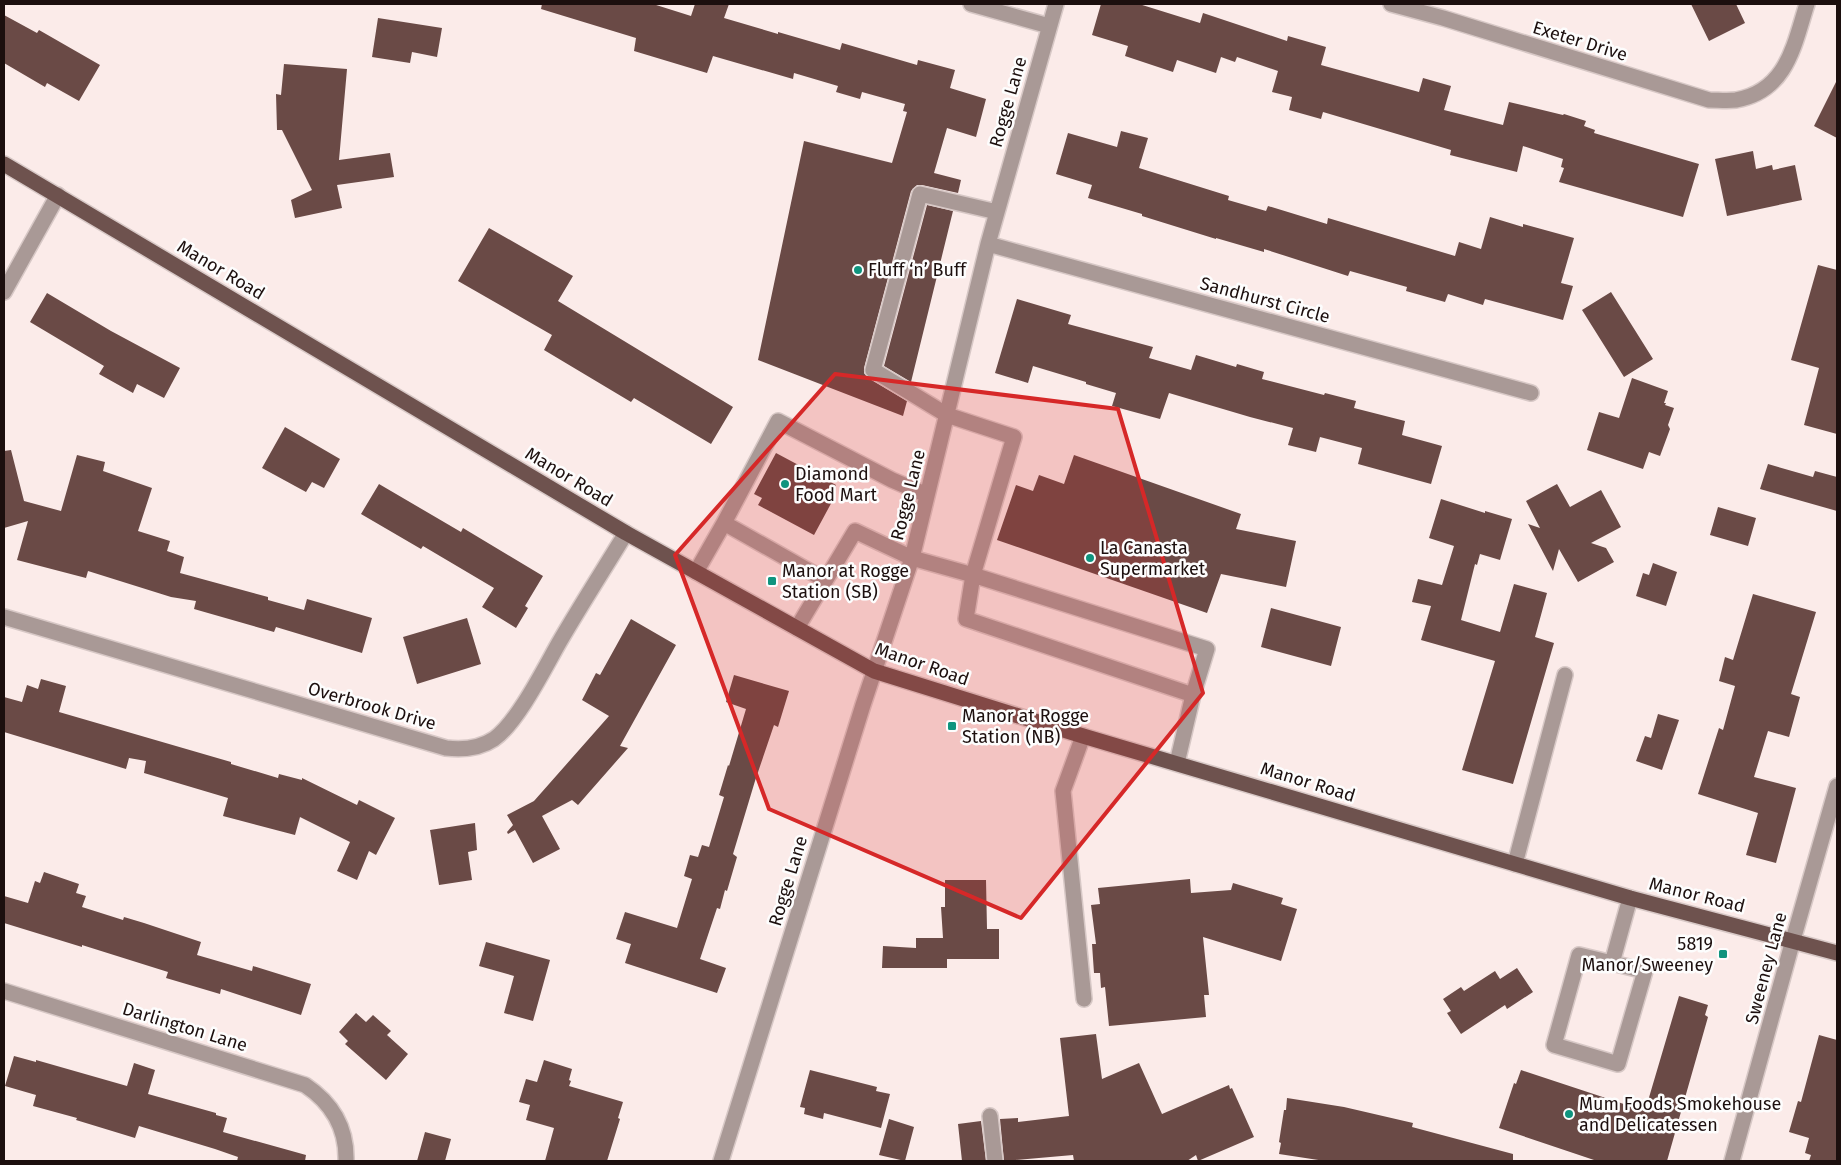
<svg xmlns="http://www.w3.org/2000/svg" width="1841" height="1165" viewBox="0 0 1841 1165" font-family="'Fira Sans',sans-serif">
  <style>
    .building { fill: #6a4a46 }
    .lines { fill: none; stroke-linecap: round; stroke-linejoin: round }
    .minor-casing { stroke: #d7c8c6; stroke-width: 18 }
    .major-casing { stroke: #d7c8c6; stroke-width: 18 }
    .minor { stroke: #a99996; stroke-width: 15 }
    .major { stroke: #6e524e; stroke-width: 15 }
    .marked { fill: #d62828; fill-opacity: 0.2; stroke: #d62828; stroke-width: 4; stroke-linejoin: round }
    .poi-dot { fill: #0f947e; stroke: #fdfdfd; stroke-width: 2 }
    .labels { text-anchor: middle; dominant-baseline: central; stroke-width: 5; stroke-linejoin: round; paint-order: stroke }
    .street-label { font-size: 18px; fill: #1c0f0e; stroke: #fdfdfd }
    .poi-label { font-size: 18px; fill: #1c0f0e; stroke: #fdfdfd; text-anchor: start }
  </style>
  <rect width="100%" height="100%" fill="#fbebe9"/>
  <path class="building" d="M 542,4 L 653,4 L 691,16 L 695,4 L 729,4 L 724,18 L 778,34 L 778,32 L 840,50 L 842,43 L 917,65 L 918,60 L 955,70 L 950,88 L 986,99 L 976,137 L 947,128 L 934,173 L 961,180 L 958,193 L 922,185 L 917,185 L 911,191 L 864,368 L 864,373 L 868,378 L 907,401 L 903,416 L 758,360 L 804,141 L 892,163 L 907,112 L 903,111 L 905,104 L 862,92 L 860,99 L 836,92 L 838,86 L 794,73 L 793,79 L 713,56 L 707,73 L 634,51 L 636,38 L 541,9 Z
    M 1101,4 L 1139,4 L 1200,23 L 1203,13 L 1287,41 L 1288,36 L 1326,47 L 1321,65 L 1419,92 L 1423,78 L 1451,86 L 1444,110 L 1503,125 L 1509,102 L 1563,115 L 1564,114 L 1586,121 L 1584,126 L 1595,130 L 1594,133 L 1699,164 L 1683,217 L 1559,182 L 1564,168 L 1561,167 L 1563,159 L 1523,146 L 1517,172 L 1450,155 L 1451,150 L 1323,112 L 1321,119 L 1289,110 L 1292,97 L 1272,92 L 1278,71 L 1237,57 L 1235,62 L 1221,57 L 1216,73 L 1177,60 L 1173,72 L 1125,56 L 1128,46 L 1092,35 Z
    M 1691,4 L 1736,4 L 1745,23 L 1709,41 Z
    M 4,15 L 37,33 L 39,30 L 100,65 L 79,101 L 47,83 L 45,87 L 4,63 Z
    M 378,18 L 442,28 L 437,57 L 412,52 L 410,63 L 372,57 Z
    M 284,64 L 347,69 L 339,160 L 390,153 L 394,177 L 337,185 L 342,208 L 295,218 L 291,200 L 312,190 L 282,130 L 277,130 L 276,94 L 281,95 Z
    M 1837,80 L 1837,138 L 1814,126 Z
    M 1121,131 L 1148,138 L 1139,168 L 1229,196 L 1228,200 L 1266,211 L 1268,206 L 1327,224 L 1328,218 L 1455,256 L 1459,242 L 1481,249 L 1490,217 L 1523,227 L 1523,224 L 1574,238 L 1561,283 L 1573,286 L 1563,320 L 1485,299 L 1483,305 L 1448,294 L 1445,302 L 1406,291 L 1407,287 L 1350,271 L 1348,276 L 1264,249 L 1264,252 L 1216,238 L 1216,239 L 1142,216 L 1142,214 L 1088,198 L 1092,185 L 1056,174 L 1068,133 L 1117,147 Z
    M 1753,151 L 1756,169 L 1772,165 L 1773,170 L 1795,165 L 1802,200 L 1727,216 L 1715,159 Z
    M 927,205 L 953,211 L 911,382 L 884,366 Z
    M 489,228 L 573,276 L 558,301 L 733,407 L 711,444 L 634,398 L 631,402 L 544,350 L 552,335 L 458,281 Z
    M 1818,265 L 1837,270 L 1837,434 L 1804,425 L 1819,368 L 1791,360 Z
    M 1611,292 L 1653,359 L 1624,377 L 1582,310 Z
    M 47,293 L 111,331 L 180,368 L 164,398 L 137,384 L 133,393 L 99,374 L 104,366 L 30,322 Z
    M 1017,299 L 1071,315 L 1068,324 L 1153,347 L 1149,358 L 1191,370 L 1196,355 L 1236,367 L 1237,364 L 1264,372 L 1262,379 L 1324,395 L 1325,393 L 1356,401 L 1354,408 L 1405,421 L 1402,435 L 1442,446 L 1431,484 L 1358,464 L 1362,448 L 1320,437 L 1316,452 L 1288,445 L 1293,428 L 1250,417 L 1169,393 L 1160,419 L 1112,406 L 1116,393 L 1086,384 L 1086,382 L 1033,366 L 1028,383 L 995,373 Z
    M 1632,378 L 1668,391 L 1664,403 L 1666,403 L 1665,405 L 1674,408 L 1668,425 L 1670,429 L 1660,456 L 1649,452 L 1643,469 L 1587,450 L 1599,412 L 1619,418 Z
    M 285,427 L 340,459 L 324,488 L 312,482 L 306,492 L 262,468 Z
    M 11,450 L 24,501 L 61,511 L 77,455 L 105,462 L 103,471 L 152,488 L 138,531 L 170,541 L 167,551 L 184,557 L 180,573 L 268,597 L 268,600 L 304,610 L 307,599 L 372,618 L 362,653 L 276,627 L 274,632 L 194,609 L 196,601 L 171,597 L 88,571 L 86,578 L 17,560 L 28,521 L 4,528 L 4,451 Z
    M 776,453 L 836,485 L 830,495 L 834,498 L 814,535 L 758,505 L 762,498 L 754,494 Z
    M 1074,455 L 1241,514 L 1236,529 L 1296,541 L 1286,587 L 1221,574 L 1207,613 L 997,540 L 1016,485 L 1033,491 L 1039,475 L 1064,484 Z
    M 1768,464 L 1813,477 L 1815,471 L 1837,477 L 1837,511 L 1760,489 Z
    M 379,484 L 461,532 L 463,528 L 543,576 L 525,606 L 528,608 L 516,628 L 482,607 L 494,588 L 423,546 L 421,549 L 361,514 Z
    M 1557,484 L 1570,507 L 1601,490 L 1621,527 L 1591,543 L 1606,548 L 1614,562 L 1578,582 L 1559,549 L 1553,571 L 1528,524 L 1540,528 L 1526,501 Z
    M 1441,499 L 1485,513 L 1485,511 L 1512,519 L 1500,560 L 1480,554 L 1477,565 L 1475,564 L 1461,620 L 1500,632 L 1514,584 L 1547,593 L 1535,637 L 1554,643 L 1513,784 L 1462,770 L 1495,661 L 1421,640 L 1431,606 L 1412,602 L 1418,579 L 1442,585 L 1454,546 L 1429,538 Z
    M 1718,507 L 1756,518 L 1748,546 L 1710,535 Z
    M 1653,563 L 1677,572 L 1666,606 L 1636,596 L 1643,573 L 1649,575 Z
    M 1753,594 L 1816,612 L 1791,694 L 1800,697 L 1789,737 L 1768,731 L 1754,777 L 1796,788 L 1776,863 L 1746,855 L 1758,813 L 1698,794 L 1719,728 L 1723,730 L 1735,686 L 1719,681 L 1725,657 L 1733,660 Z
    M 1271,608 L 1341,627 L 1331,666 L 1261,647 Z
    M 467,618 L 481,664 L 417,684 L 403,637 Z
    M 631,619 L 676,645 L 620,746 L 628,748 L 578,805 L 572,800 L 542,816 L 560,849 L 533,863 L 515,830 L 508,834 L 507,832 L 513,825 L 507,815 L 534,801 L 609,716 L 582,700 L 596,673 L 600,675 Z
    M 734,675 L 789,691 L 778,727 L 774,725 L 755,781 L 733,854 L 737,857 L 727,891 L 725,890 L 720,909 L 717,908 L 700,959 L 726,968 L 717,993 L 625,963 L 631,944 L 616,939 L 625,912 L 677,928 L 692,879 L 684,876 L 690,855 L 698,857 L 702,845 L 709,847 L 724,797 L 719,795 L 728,765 L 729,766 L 746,709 L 726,702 Z
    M 41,679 L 66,686 L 59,712 L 231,762 L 231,764 L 278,778 L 279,774 L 302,780 L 302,778 L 357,805 L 359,800 L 395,818 L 376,855 L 369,851 L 357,880 L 337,871 L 350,842 L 300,817 L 295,835 L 223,816 L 228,798 L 144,773 L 146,761 L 129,758 L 126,769 L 4,732 L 4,697 L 22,702 L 27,685 L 38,689 Z
    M 1658,714 L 1679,720 L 1662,770 L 1636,761 L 1645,736 L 1651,738 Z
    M 475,823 L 477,850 L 468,852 L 472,880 L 439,885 L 430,830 Z
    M 44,872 L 79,884 L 76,893 L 86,896 L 82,907 L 123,920 L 124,917 L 144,923 L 201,942 L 197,955 L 252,971 L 253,966 L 311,984 L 301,1015 L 221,989 L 220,994 L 166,978 L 168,972 L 82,945 L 82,947 L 4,923 L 4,896 L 28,903 L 35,881 L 40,883 Z
    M 1190,879 L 1191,893 L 1231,890 L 1233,883 L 1283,898 L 1281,904 L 1297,909 L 1281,961 L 1203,937 L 1209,995 L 1204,995 L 1206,1017 L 1109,1026 L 1105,987 L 1101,988 L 1100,973 L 1094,973 L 1092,944 L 1096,944 L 1091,905 L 1100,904 L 1098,888 Z
    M 945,880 L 986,880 L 987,929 L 999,929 L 999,959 L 947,959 L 947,968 L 882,968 L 883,946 L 916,948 L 916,938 L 943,938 L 941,907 L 945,907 Z
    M 486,942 L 550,960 L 533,1021 L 504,1013 L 514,976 L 479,966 Z
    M 1517,968 L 1533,992 L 1507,1009 L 1505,1005 L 1461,1034 L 1447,1013 L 1451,1011 L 1443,999 L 1461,987 L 1464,991 L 1495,971 L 1500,979 Z
    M 1679,996 L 1708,1005 L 1705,1015 L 1708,1017 L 1667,1161 L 1597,1161 L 1499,1128 L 1514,1083 L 1516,1084 L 1521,1070 L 1645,1111 Z
    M 356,1013 L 366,1022 L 373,1015 L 391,1031 L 387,1035 L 408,1054 L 386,1080 L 345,1044 L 348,1041 L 339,1032 Z
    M 1096,1034 L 1102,1079 L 1139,1063 L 1162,1114 L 1229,1085 L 1230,1089 L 1232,1088 L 1254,1137 L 1198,1161 L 1196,1155 L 1187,1161 L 1074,1161 L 1073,1155 L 1004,1161 L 1000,1119 L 1018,1118 L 1018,1122 L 1069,1116 L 1060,1038 Z
    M 1819,1035 L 1837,1040 L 1837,1161 L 1809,1161 L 1811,1155 L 1805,1153 L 1809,1138 L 1789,1132 L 1798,1101 L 1801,1102 Z
    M 14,1056 L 36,1062 L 36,1060 L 127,1086 L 134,1063 L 155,1070 L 148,1094 L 216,1113 L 216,1115 L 227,1118 L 223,1132 L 306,1155 L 305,1161 L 237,1161 L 238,1157 L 215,1149 L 139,1126 L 135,1138 L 76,1120 L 77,1118 L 33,1106 L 36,1095 L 5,1086 Z
    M 544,1060 L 572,1069 L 569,1080 L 571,1081 L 569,1086 L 623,1102 L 618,1118 L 620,1119 L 607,1161 L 545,1161 L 554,1128 L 526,1120 L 530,1105 L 519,1102 L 526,1079 L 537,1082 Z
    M 810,1070 L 877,1087 L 876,1091 L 890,1094 L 881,1128 L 824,1113 L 823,1119 L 804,1114 L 805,1108 L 800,1107 Z
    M 1287,1098 L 1344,1107 L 1413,1123 L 1412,1127 L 1513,1154 L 1513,1161 L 1325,1161 L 1279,1154 L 1281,1143 L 1279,1142 L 1284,1110 L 1286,1110 Z
    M 889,1119 L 914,1127 L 905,1161 L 879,1155 Z
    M 981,1121 L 986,1161 L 962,1161 L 958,1124 Z
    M 425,1132 L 451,1139 L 445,1161 L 417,1161 Z"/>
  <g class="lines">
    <g class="minor-casing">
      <path id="minor" d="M 971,4 L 1049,26
        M 1391,4 L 1443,18 L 1709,100 C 1718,100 1727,101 1736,100 C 1787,91 1794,45 1807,4
        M 997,212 L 920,194 L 873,370 L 947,415 L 1014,437 L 973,575 L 1207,649 L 1193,695 L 1177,763
        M 988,244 L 1531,393
        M 4,292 L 58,195
        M 724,523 L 778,421 L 892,480 L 927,495
        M 696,572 L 724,523 L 825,580
        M 4,617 L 446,748 C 463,750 479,749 494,739 C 518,722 545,667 560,641 C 581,605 604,569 626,533
        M 797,628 L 855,531 L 912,558 L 973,575 L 966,619 L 1193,695
        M 1083,736 L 1063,791 L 1084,999
        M 1515,864 L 1565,675
        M 1579,955 L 1645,971 L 1618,1064 L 1554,1045 Z
        M 1612,963 L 1630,898
        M 4,991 L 305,1085 C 332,1103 347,1127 346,1161
        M 990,1116 L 995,1161
        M 721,1161 L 863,705 L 912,558 L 988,244 L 1056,4
        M 1732,1161 L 1793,940 L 1837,786"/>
    </g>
    <g class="major-casing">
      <path id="major" d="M 4,164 L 626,533 L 874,671 L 1083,736 L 1630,898 L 1837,953"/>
    </g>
    <use href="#minor" class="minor"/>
    <use href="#major" class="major"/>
  </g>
  <path class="marked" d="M 835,374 L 1118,409 L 1203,693 L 1021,918 L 769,809 L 675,555 Z"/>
  <g class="poi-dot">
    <circle cx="858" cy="270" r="5"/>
    <circle cx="785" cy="484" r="5"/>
    <circle cx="1090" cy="558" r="5"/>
    <rect x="767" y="576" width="10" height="10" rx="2.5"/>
    <rect x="947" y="721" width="10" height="10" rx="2.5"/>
    <rect x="1718" y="949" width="10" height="10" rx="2.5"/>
    <circle cx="1569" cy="1114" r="5"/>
  </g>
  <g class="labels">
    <g class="street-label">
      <text transform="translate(1580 41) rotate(17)">Exeter Drive</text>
      <text transform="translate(1008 102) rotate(-74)">Rogge Lane</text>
      <text transform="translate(221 270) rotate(31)">Manor Road</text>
      <text transform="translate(1265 300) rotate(15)">Sandhurst Circle</text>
      <text transform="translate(569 477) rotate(31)">Manor Road</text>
      <text transform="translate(908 495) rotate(-76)">Rogge Lane</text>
      <text transform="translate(922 664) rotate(19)">Manor Road</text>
      <text transform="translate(372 706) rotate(16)">Overbrook Drive</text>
      <text transform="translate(1308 782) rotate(17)">Manor Road</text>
      <text transform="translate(788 881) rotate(-73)">Rogge Lane</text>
      <text transform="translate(1697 895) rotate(14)">Manor Road</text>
      <text transform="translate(1766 968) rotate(-75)">Sweeney Lane</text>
      <text transform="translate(185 1027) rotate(17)">Darlington Lane</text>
    </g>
    <g class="poi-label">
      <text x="868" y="270">Fluff ‘n’ Buff</text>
      <text x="795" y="474">Diamond<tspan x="795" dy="21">Food Mart</tspan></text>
      <text x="1100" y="548">La Canasta<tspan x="1100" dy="21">Supermarket</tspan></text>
      <text x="782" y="571">Manor at Rogge<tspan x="782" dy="21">Station (SB)</tspan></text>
      <text x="962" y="716">Manor at Rogge<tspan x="962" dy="21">Station (NB)</tspan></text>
      <text x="1713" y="944" text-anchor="end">5819<tspan x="1713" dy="21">Manor/Sweeney</tspan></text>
      <text x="1579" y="1104">Mum Foods Smokehouse<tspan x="1579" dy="21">and Delicatessen</tspan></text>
    </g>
  </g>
  <rect width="1841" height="1165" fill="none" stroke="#1c0f0e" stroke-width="10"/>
</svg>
